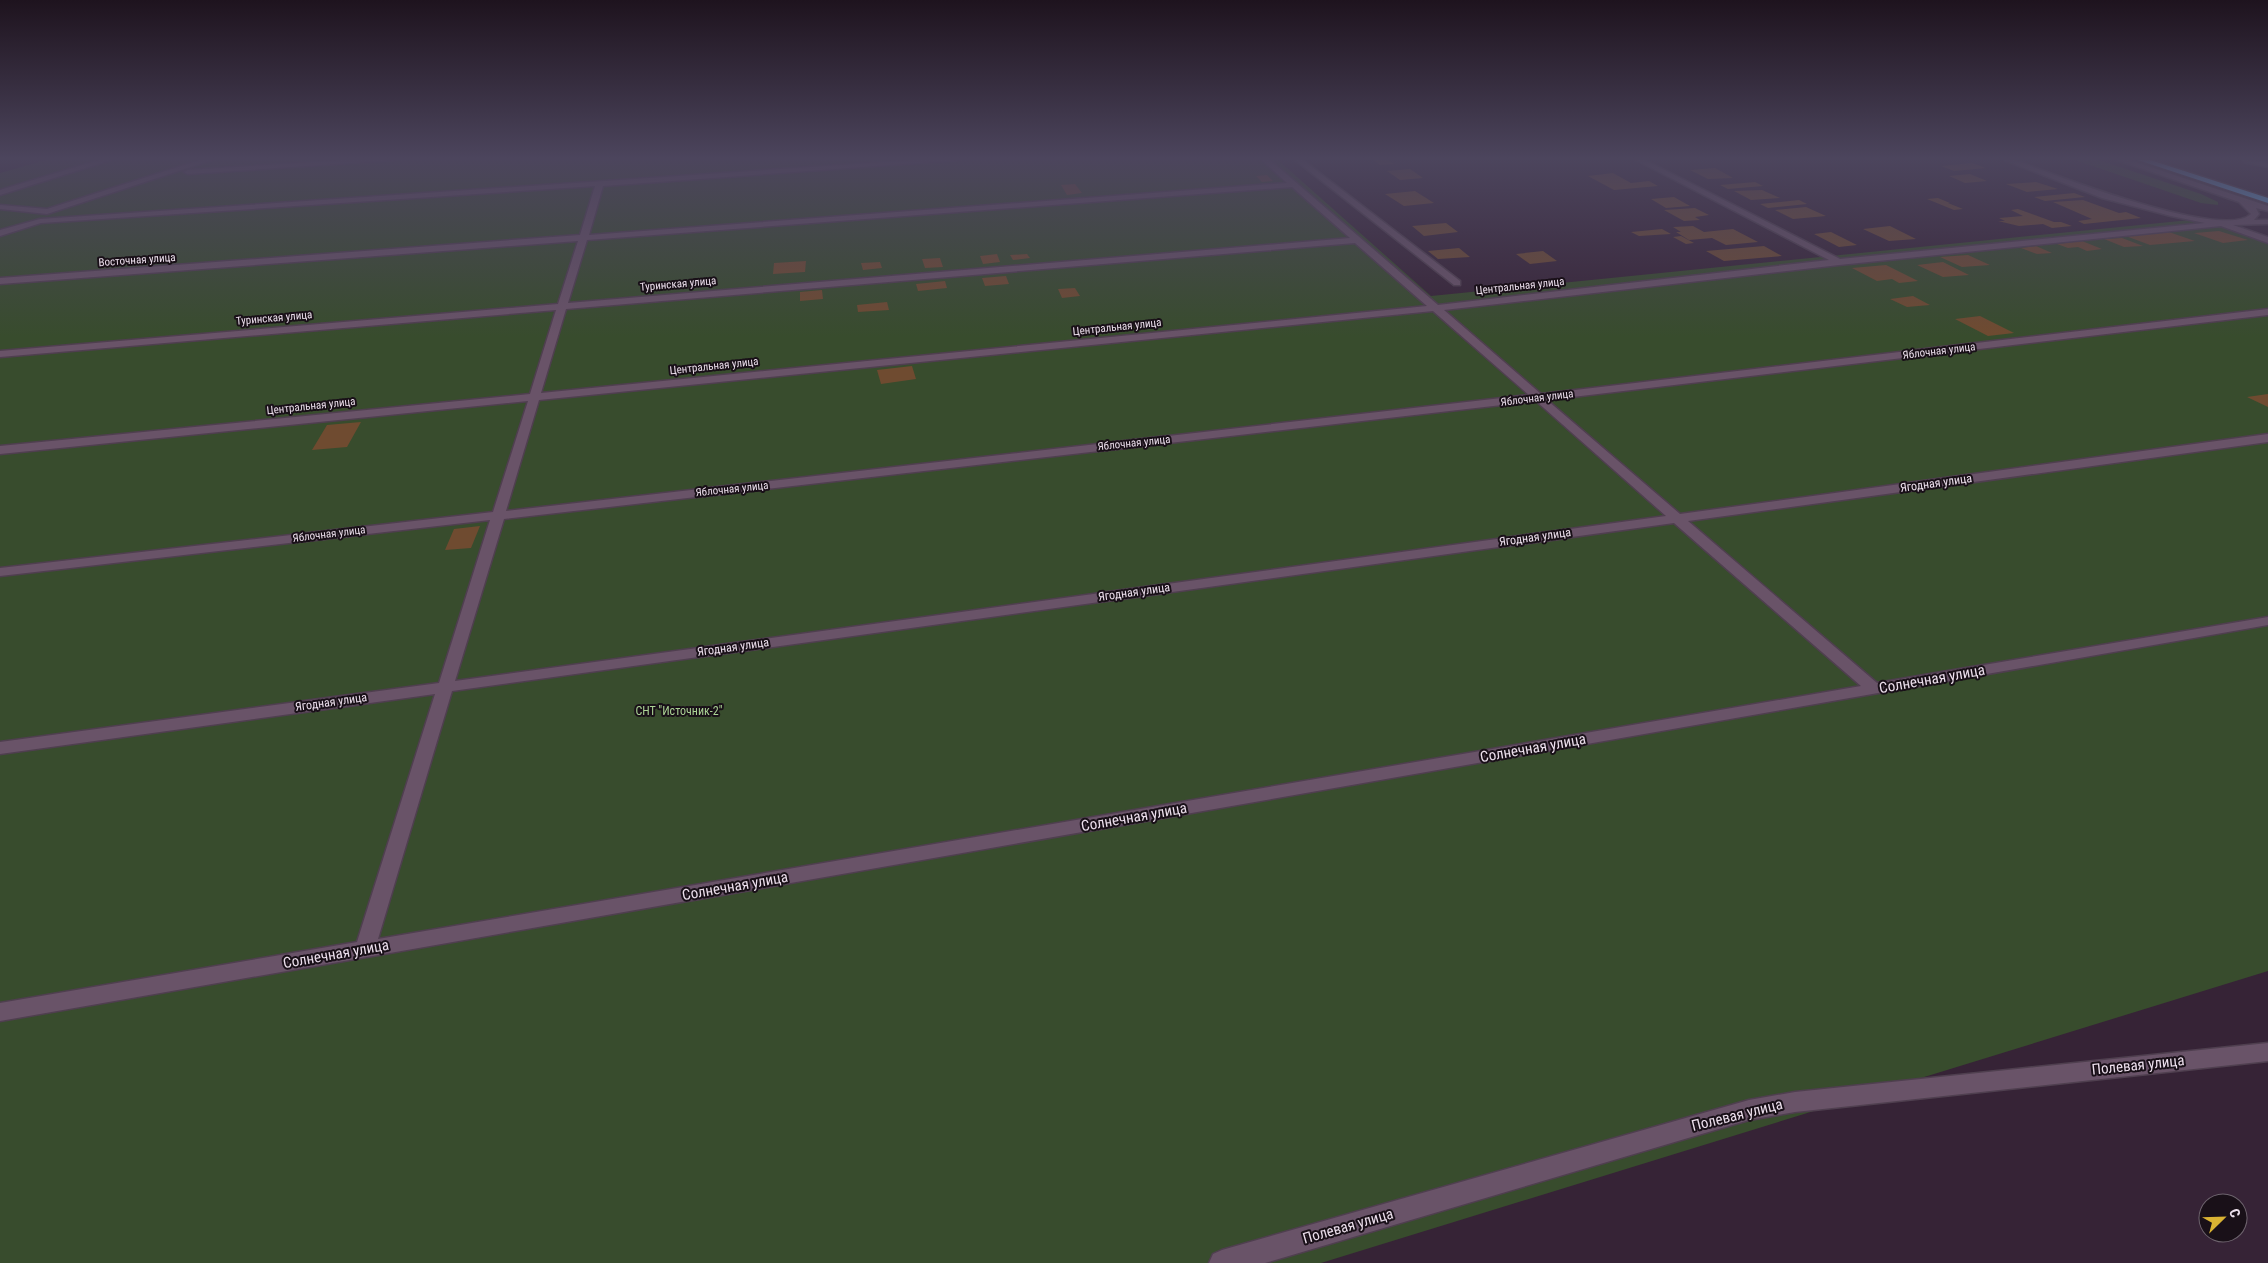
<svg xmlns="http://www.w3.org/2000/svg" width="2268" height="1263" viewBox="0 0 2268 1263" font-family="'Roboto Condensed',sans-serif">
  <style>
    .green { fill: #384c2d }
    .building { fill: #6f4b30 }
    .lines { fill: none; stroke-linecap: round; stroke-linejoin: round }
    .minor-casing { stroke: #4f3f4f; stroke-width: 3 }
    .highway-casing { stroke: #4f3f4f; stroke-width: 3 }
    .minor { fill: #695368; fill-rule: evenodd }
    .highway { fill: #62b1ef; fill-rule: evenodd }
    .labels { text-anchor: middle; dominant-baseline: central; stroke-width: 4; stroke-linejoin: round; paint-order: stroke }
    .far-street-label { font-size: 11px; fill: #ecdfec; stroke: #191018 }
    .street-label { font-size: 12px; fill: #ecdfec; stroke: #191018 }
    .park-label { font-size: 12px; fill: #abd395; stroke: #191018 }
    .near-street-label { font-size: 15px; fill: #ecdfec; stroke: #191018 }
  </style>
  <rect width="100%" height="100%" fill="#362336"/>
  <path class="green" d="M 46,160 L 1278,160 L 1431,296 L 2210,218 L 2268,238 L 2268,971 L 1321,1263 L 0,1263 L 0,173 Z
    M 2075,160 L 2099,160 L 2201,194 L 2218,202 L 2218,205 L 2201,203 Z"/>
  <path class="building" d="M 1373,160 L 1388,160 L 1394,164 L 1380,165 Z
    M 1972,163 L 1986,168 L 1954,171 L 1941,166 Z
    M 1715,168 L 1733,178 L 1708,179 L 1690,170 Z
    M 1410,169 L 1423,178 L 1400,180 L 1387,171 Z
    M 1613,173 L 1631,183 L 1649,181 L 1658,186 L 1614,190 L 1588,176 Z
    M 1970,174 L 1987,181 L 1965,183 L 1949,176 Z
    M 1267,175 L 1273,181 L 1262,182 L 1256,176 Z
    M 1755,182 L 1763,186 L 1728,189 L 1720,185 Z
    M 2036,182 L 2058,189 L 2027,192 L 2006,184 Z
    M 1075,184 L 1082,193 L 1067,195 L 1061,185 Z
    M 1762,190 L 1780,198 L 1751,200 L 1734,191 Z
    M 1415,191 L 1434,203 L 1404,206 L 1385,194 Z
    M 2074,193 L 2085,197 L 2045,201 L 2034,197 Z
    M 1674,197 L 1690,206 L 1666,208 L 1651,199 Z
    M 1938,198 L 1950,203 L 1948,203 L 1963,209 L 1954,210 L 1927,199 Z
    M 1799,200 L 1807,204 L 1768,208 L 1760,204 Z
    M 2083,200 L 2119,213 L 2126,212 L 2141,218 L 2084,224 L 2078,221 L 2092,219 L 2053,202 Z
    M 1806,207 L 1826,216 L 1793,219 L 1775,210 Z
    M 1695,208 L 1709,215 L 1695,217 L 1700,220 L 1684,221 L 1664,210 Z
    M 2018,209 L 2054,222 L 2061,222 L 2072,226 L 2052,228 L 2043,224 L 2019,226 L 1998,221 L 2005,221 L 1999,218 L 2023,216 L 2011,210 Z
    M 1446,223 L 1458,232 L 1424,236 L 1412,226 Z
    M 1693,226 L 1704,232 L 1733,229 L 1758,242 L 1726,245 L 1712,238 L 1689,240 L 1676,232 L 1681,232 L 1673,227 Z
    M 1890,226 L 1916,239 L 1889,241 L 1863,229 Z
    M 1662,229 L 1671,234 L 1639,236 L 1631,232 Z
    M 2158,231 L 2166,231 L 2195,241 L 2150,245 L 2123,235 L 2161,233 Z
    M 2219,231 L 2248,240 L 2223,243 L 2194,233 Z
    M 1831,232 L 1857,245 L 1839,247 L 1814,234 Z
    M 1681,236 L 1694,243 L 1686,244 L 1673,237 Z
    M 2122,238 L 2143,246 L 2124,247 L 2104,239 Z
    M 2082,241 L 2102,249 L 2087,251 L 2078,247 L 2068,248 L 2057,244 Z
    M 1764,246 L 1782,256 L 1724,261 L 1706,251 Z
    M 2036,246 L 2052,253 L 2037,254 L 2021,248 Z
    M 1459,248 L 1470,257 L 1438,259 L 1428,251 Z
    M 1543,251 L 1557,261 L 1530,264 L 1516,254 Z
    M 997,254 L 1000,262 L 983,264 L 980,256 Z
    M 1027,254 L 1030,258 L 1013,260 L 1010,255 Z
    M 1968,255 L 1990,265 L 1962,267 L 1940,257 Z
    M 940,258 L 943,267 L 925,268 L 922,259 Z
    M 806,261 L 805,272 L 773,274 L 774,263 Z
    M 880,262 L 882,268 L 863,270 L 861,263 Z
    M 1943,262 L 1969,275 L 1943,277 L 1917,265 Z
    M 1886,265 L 1918,281 L 1899,283 L 1892,279 L 1877,281 L 1852,268 Z
    M 1006,276 L 1009,284 L 985,286 L 982,278 Z
    M 945,281 L 947,288 L 918,291 L 916,284 Z
    M 1075,288 L 1080,296 L 1062,298 L 1058,289 Z
    M 822,290 L 823,299 L 800,301 L 800,292 Z
    M 1913,296 L 1930,305 L 1907,307 L 1890,299 Z
    M 887,302 L 889,310 L 858,312 L 857,305 Z
    M 1980,316 L 2014,333 L 1988,336 L 1955,319 Z
    M 912,366 L 916,379 L 881,384 L 877,370 Z
    M 2268,394 L 2268,407 L 2247,397 Z
    M 361,422 L 347,447 L 312,450 L 327,425 Z
    M 480,526 L 471,548 L 445,550 L 454,529 Z"/>
  <g class="lines">
    <g class="minor-casing">
      <path id="minor" d="M 99,160 L 111,160 L 0,195 L 0,190 Z
        M 200,160 L 212,160 L 47,214 L 0,209 L 0,205 L 47,209 Z
        M 347,160 L 394,160 L 188,174 L 184,172 L 188,170 Z
        M 916,160 L 958,160 L 603,186 L 589,235 L 1287,183 L 1262,160 L 1270,160 L 1438,305 L 1829,260 L 1636,160 L 1645,160 L 1840,259 L 2205,223 L 2171,216 L 2102,198 L 2004,160 L 2015,160 C 2052,174 2223,241 2251,214 L 2239,202 L 2117,160 L 2129,160 L 2268,206 L 2268,211 L 2256,208 L 2259,214 L 2254,220 L 2268,220 L 2268,224 L 2233,225 L 2268,237 L 2268,243 L 2221,226 L 1839,265 L 1444,310 L 1541,394 L 2268,309 L 2268,315 L 1547,400 L 1680,514 L 2268,434 L 2268,442 L 1688,521 L 1877,683 L 2268,617 L 2268,625 L 0,1021 L 0,1003 L 357,942 L 435,694 L 0,754 L 0,742 L 439,683 L 490,520 L 0,576 L 0,568 L 493,512 L 528,401 L 0,454 L 0,446 L 530,394 L 556,310 L 0,357 L 0,351 L 558,304 L 578,241 L 0,284 L 0,278 L 580,235 L 595,186 L 41,223 L 0,236 L 0,230 L 40,219 ZM 1292,187 L 1350,238 L 568,303 L 587,240 ZM 1355,243 L 1427,306 L 541,393 L 566,309 ZM 1433,311 L 1529,395 L 506,511 L 539,400 ZM 1536,401 L 1666,516 L 455,681 L 504,519 ZM 1674,523 L 1861,686 L 378,939 L 452,691 Z
        M 1295,160 L 1303,160 L 1460,281 L 1460,285 L 1454,285 Z
        M 2243,160 L 2268,163 L 2268,167 L 2243,162 Z
        M 2268,1043 L 2268,1061 L 1795,1112 L 1749,1120 L 1265,1263 L 1209,1263 L 1213,1254 L 1222,1250 L 1749,1100 L 1795,1092 Z"/>
    </g>
    <g class="highway-casing">
      <path id="highway" d="M 2138,160 L 2150,160 L 2268,198 L 2268,203 Z"/>
    </g>
    <use href="#minor" class="minor"/>
    <use href="#highway" class="highway"/>
  </g>
  <linearGradient id="sky" x2="0" y2="1"><stop stop-color="#1e131e"/><stop offset="0.47" stop-color="#4c455d"/><stop offset="1" stop-color="#4c455d" stop-opacity="0"/></linearGradient>
  <rect width="2268" height="337" fill="url(#sky)"/>
  <g class="labels">
    <g class="far-street-label">
      <text transform="translate(137 260) rotate(-4)">Восточная улица</text>
      <text transform="translate(678 284) rotate(-5)">Туринская улица</text>
      <text transform="translate(1520 286) rotate(-6)">Центральная улица</text>
      <text transform="translate(274 318) rotate(-5)">Туринская улица</text>
      <text transform="translate(1117 327) rotate(-6)">Центральная улица</text>
      <text transform="translate(1939 351) rotate(-7)">Яблочная улица</text>
      <text transform="translate(714 366) rotate(-6)">Центральная улица</text>
      <text transform="translate(1537 398) rotate(-7)">Яблочная улица</text>
      <text transform="translate(311 406) rotate(-6)">Центральная улица</text>
      <text transform="translate(1134 443) rotate(-6)">Яблочная улица</text>
      <text transform="translate(732 489) rotate(-6)">Яблочная улица</text>
      <text transform="translate(329 534) rotate(-7)">Яблочная улица</text>
    </g>
    <g class="street-label">
      <text transform="translate(1936 483) rotate(-8)">Ягодная улица</text>
      <text transform="translate(1535 537) rotate(-8)">Ягодная улица</text>
      <text transform="translate(1134 592) rotate(-8)">Ягодная улица</text>
      <text transform="translate(733 647) rotate(-8)">Ягодная улица</text>
      <text transform="translate(331 702) rotate(-8)">Ягодная улица</text>
    </g>
    <g class="park-label">
      <text x="679" y="711">СНТ "Источник-2"</text>
    </g>
    <g class="near-street-label">
      <text transform="translate(1932 679) rotate(-10)">Солнечная улица</text>
      <text transform="translate(1533 748) rotate(-10)">Солнечная улица</text>
      <text transform="translate(1134 817) rotate(-10)">Солнечная улица</text>
      <text transform="translate(735 886) rotate(-10)">Солнечная улица</text>
      <text transform="translate(336 954) rotate(-10)">Солнечная улица</text>
      <text transform="translate(2138 1065) rotate(-6)">Полевая улица</text>
      <text transform="translate(1737 1115) rotate(-14)">Полевая улица</text>
      <text transform="translate(1348 1226) rotate(-16)">Полевая улица</text>
    </g>
  </g>
  <g transform="translate(2223 1218) rotate(67)"><circle r="24" fill="#191018" stroke="#6d636d"/>
  <path d="M0-4L9 19L0 12L-9 19Z" fill="#dab333"/>
  <text y="-8" font-size="14" font-weight="bold" text-anchor="middle" fill="#ecdfec">С</text>
  </g>
</svg>
